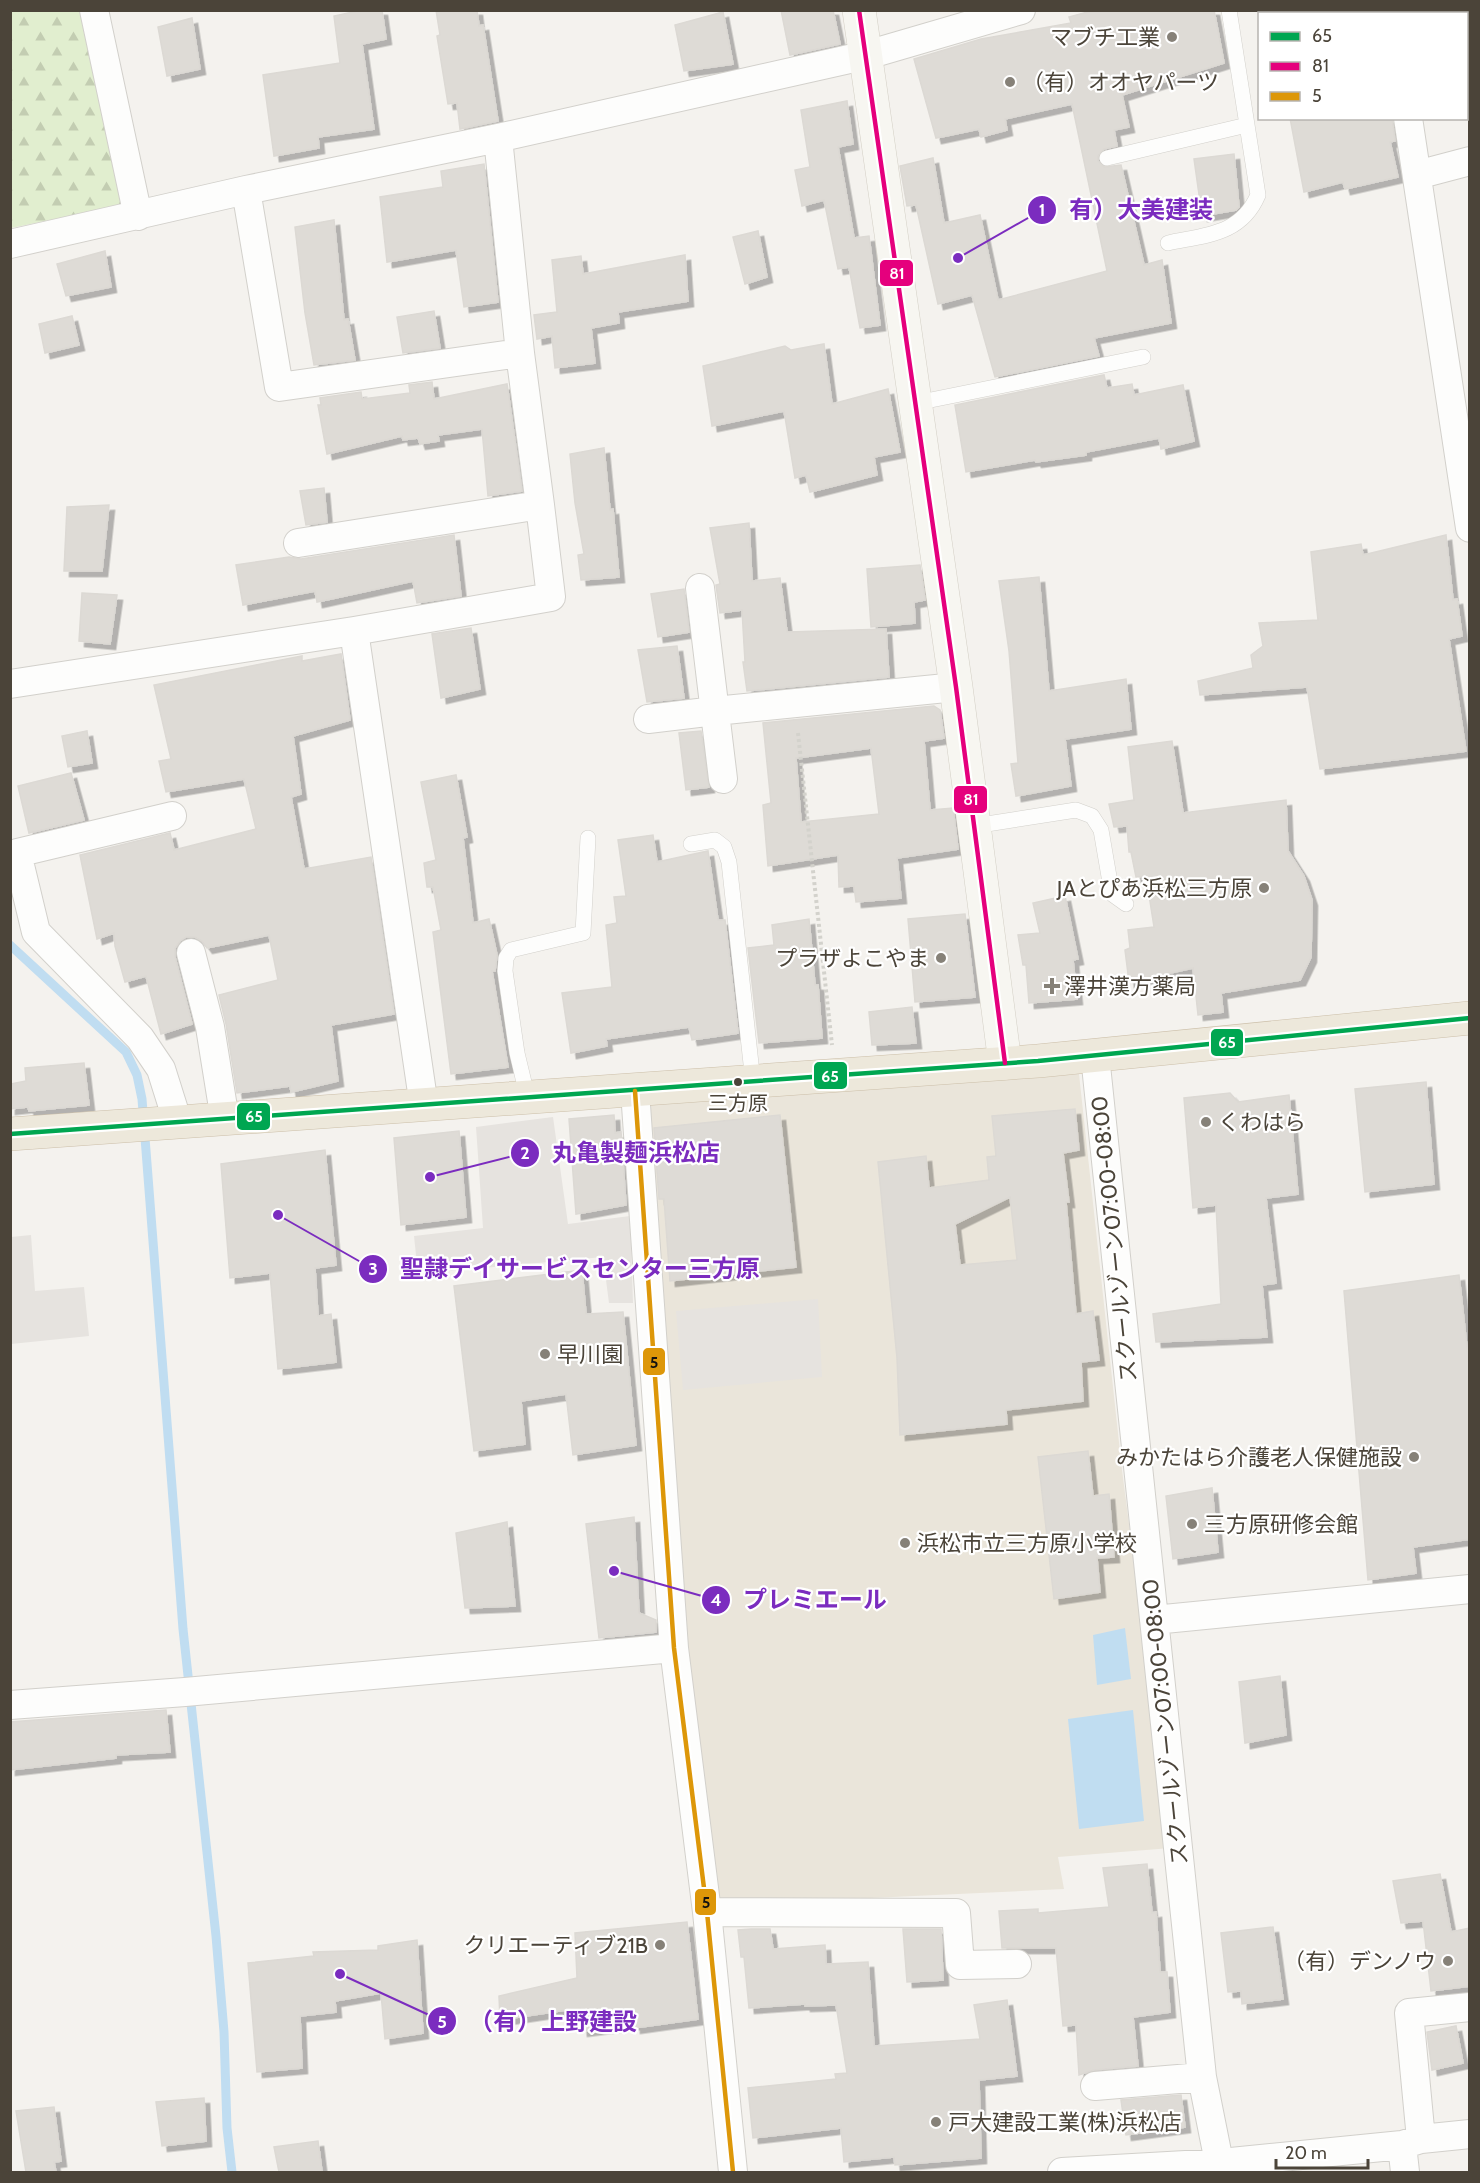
<svg xmlns="http://www.w3.org/2000/svg" width="1480" height="2183" viewBox="0 0 1480 2183" font-family="Cabin,'Noto Sans JP',sans-serif">
  <style>
    .education { fill: #eae5da }
    .forest { fill: url(#forest-firs) }
    .parking { fill: #e6e3df }
    .water { fill: #c0ddf1 }
    .lines { fill: none; stroke-linecap: round; stroke-linejoin: round }
    .stream { stroke: #c0ddf1; stroke-width: 9 }
    .building { fill: #dedbd6; stroke: #dcd9d4; stroke-width: 1.5; fill-rule: evenodd; filter: url(#shadow) }
    .lane-casing { stroke: #d2d0cb; stroke-width: 16 }
    .street-casing { stroke: #d2d0cb; stroke-width: 30 }
    .secondary-casing { stroke: #d3cfc5; stroke-width: 34 }
    .highway-casing { stroke: #ccbfa9; stroke-width: 34 }
    .path { stroke: #d3d2cc; stroke-width: 4; stroke-dasharray: 3 3; stroke-linecap: butt }
    .lane { stroke: #fdfdfc; stroke-width: 15 }
    .street { stroke: #fdfdfc; stroke-width: 28 }
    .secondary { stroke: #f7f6f1; stroke-width: 33 }
    .highway { stroke: #ede8db; stroke-width: 33 }
    .bus-1-casing { stroke: #fff; stroke-width: 9 }
    .bus-2-casing { stroke: #fff; stroke-width: 9 }
    .bus-3-casing { stroke: #fff; stroke-width: 9 }
    .bus-1 { stroke: #00a651; stroke-width: 4.5 }
    .bus-2 { stroke: #e5007d; stroke-width: 4.5 }
    .bus-3 { stroke: #dd9709; stroke-width: 4.5 }
    .poi-dot { fill: #868178; stroke: #fff; stroke-width: 2 }
    .bus-dot { fill: #4b4439; stroke: #fff; stroke-width: 2 }
    .labels { text-anchor: middle; dominant-baseline: central; stroke-width: 4.5; stroke-linejoin: round; paint-order: stroke }
    .bus-label { font-size: 20px; fill: #4b4439; stroke: #fff }
    .poi-label { font-size: 22px; fill: #4b4439; stroke: #fff; text-anchor: start }
    .street-label { font-size: 22px; fill: #4b4439; stroke: #fff }
    .leader { fill: none; stroke: #7b2cbf; stroke-width: 2 }
    .callout-dot { fill: #7b2cbf; stroke: #fff; stroke-width: 2 }
    .mark-label { font-size: 18px; text-anchor: middle; font-weight: bold; fill: #fff }
    .callout-label { font-size: 24px; text-anchor: middle; font-weight: bold; fill: #7b2cbf; stroke: #fff; stroke-width: 4.5; stroke-linejoin: round; paint-order: stroke }
    .line-badge { stroke: #fff; stroke-width: 2 }
    .badge-label { font-size: 16px; text-anchor: middle; font-weight: bold; fill: #fff }
    .pale-badge-label { font-size: 16px; text-anchor: middle; font-weight: bold; fill: #111 }
  </style>
  <defs>
    <pattern id="forest-firs" width="22" height="20" patternUnits="userSpaceOnUse" patternTransform="scale(1.5)"><rect width="22" height="20" fill="#e1eecf"/><path d="M5 1l3.5 6h-7zM16 11l3.5 6h-7z" fill="#c3cdb2"/></pattern>
    <filter id="shadow"><feDropShadow dx="5.5" dy="5.5" stdDeviation="0" flood-color="#0004"/></filter>
  </defs>
  <rect width="100%" height="100%" fill="#f4f2ee"/>
  <path class="education" d="M 1079,1074 L 1122,1470 L 1171,1848 L 1058,1857 L 1064,1889 L 719,1905 L 683,1624 L 649,1105 Z"/>
  <path class="forest" d="M 11,11 L 85,11 L 124,205 L 11,228 Z"/>
  <path class="parking" d="M 553,1117 L 568,1224 L 630,1216 L 633,1303 L 609,1303 L 603,1257 L 418,1274 L 414,1236 L 483,1228 L 476,1127 Z
    M 31,1235 L 35,1291 L 84,1287 L 89,1336 L 11,1344 L 11,1237 Z
    M 818,1299 L 822,1377 L 683,1390 L 676,1311 Z"/>
  <path class="water" d="M 1125,1628 L 1131,1679 L 1097,1685 L 1093,1635 Z
    M 1133,1710 L 1144,1821 L 1079,1829 L 1068,1719 Z"/>
  <g class="lines">
    <path class="stream" d="M 10,945 L 126,1052 L 137,1075 L 142,1099 L 183,1629 L 216,1936 L 224,2032 L 227,2128 L 232,2172"/>
  </g>
  <path class="building" d="M 362,10 L 382,10 L 386,39 L 362,44 L 374,129 L 318,137 L 319,148 L 274,156 L 263,75 L 340,63 L 334,16 Z
    M 436,10 L 477,10 L 479,26 L 483,25 L 498,121 L 460,129 L 457,103 L 448,104 L 437,36 L 440,35 Z
    M 781,10 L 833,10 L 840,44 L 790,55 Z
    M 1095,10 L 1214,10 L 1224,63 L 1122,95 L 1129,127 L 1114,130 L 1117,146 L 1104,149 L 1098,156 L 1098,161 L 1104,167 L 1121,165 L 1144,265 L 1162,260 L 1171,323 L 1094,338 L 1099,356 L 995,377 L 972,295 L 938,304 L 916,205 L 907,206 L 900,166 L 933,158 L 944,223 L 980,215 L 998,300 L 1107,271 L 1072,104 L 1005,119 L 1007,130 L 981,137 L 979,129 L 936,138 L 914,59 L 981,39 L 1071,23 L 1069,17 Z
    M 723,12 L 733,64 L 684,71 L 675,25 Z
    M 192,18 L 200,69 L 167,76 L 158,27 Z
    M 847,101 L 853,144 L 838,147 L 854,238 L 869,236 L 880,325 L 860,328 L 849,267 L 838,269 L 824,200 L 802,206 L 795,170 L 810,167 L 801,110 Z
    M 1290,118 L 1392,118 L 1395,141 L 1390,142 L 1398,177 L 1345,189 L 1343,182 L 1304,192 Z
    M 1234,154 L 1239,207 L 1236,210 L 1202,216 L 1194,159 Z
    M 484,164 L 498,302 L 464,307 L 456,250 L 387,262 L 380,197 L 443,187 L 441,171 Z
    M 334,220 L 344,320 L 348,319 L 355,360 L 314,365 L 305,313 L 295,227 Z
    M 758,231 L 767,277 L 745,284 L 733,237 Z
    M 105,251 L 111,287 L 66,296 L 57,264 Z
    M 685,255 L 688,301 L 618,312 L 619,323 L 591,328 L 595,363 L 555,368 L 552,336 L 537,339 L 534,315 L 557,312 L 552,260 L 581,256 L 583,274 Z
    M 434,311 L 440,348 L 403,353 L 397,317 Z
    M 72,316 L 79,345 L 45,353 L 39,324 Z
    M 824,344 L 832,404 L 888,389 L 900,452 L 874,457 L 877,475 L 810,492 L 806,475 L 795,478 L 784,411 L 712,426 L 703,366 L 785,346 L 791,350 Z
    M 1104,375 L 1107,388 L 1132,384 L 1134,395 L 1183,385 L 1194,441 L 1161,449 L 1159,438 L 1086,452 L 1086,455 L 1036,462 L 1035,460 L 966,472 L 955,405 Z
    M 432,382 L 434,399 L 507,384 L 522,491 L 488,496 L 482,429 L 438,435 L 439,441 L 420,444 L 418,438 L 403,440 L 402,436 L 327,454 L 318,405 L 321,405 L 320,398 L 361,392 L 362,399 L 410,393 L 409,385 Z
    M 604,448 L 610,510 L 613,509 L 619,577 L 581,580 L 578,555 L 584,554 L 575,503 L 570,454 Z
    M 324,488 L 327,522 L 306,525 L 300,491 Z
    M 109,505 L 102,571 L 64,571 L 67,507 Z
    M 749,523 L 752,581 L 780,578 L 787,632 L 886,629 L 889,677 L 747,691 L 743,662 L 745,662 L 742,610 L 720,613 L 716,585 L 720,584 L 710,528 Z
    M 454,535 L 461,596 L 417,603 L 413,581 L 317,602 L 315,591 L 243,605 L 236,565 L 289,557 L 301,559 Z
    M 1446,535 L 1453,600 L 1457,599 L 1462,636 L 1449,639 L 1466,751 L 1320,769 L 1307,687 L 1200,695 L 1198,681 L 1253,668 L 1251,655 L 1263,646 L 1259,623 L 1318,620 L 1311,552 L 1361,544 L 1363,555 Z
    M 920,565 L 925,600 L 914,602 L 915,623 L 871,627 L 867,569 Z
    M 1039,577 L 1049,691 L 1126,679 L 1131,729 L 1065,739 L 1071,786 L 1016,796 L 1011,764 L 1018,763 L 1009,651 L 999,581 Z
    M 684,589 L 689,632 L 658,637 L 651,594 Z
    M 82,593 L 117,595 L 110,644 L 79,641 Z
    M 471,628 L 480,689 L 441,698 L 432,634 Z
    M 677,646 L 684,698 L 647,702 L 638,650 Z
    M 341,654 L 350,720 L 293,736 L 301,794 L 291,797 L 304,869 L 371,857 L 394,1014 L 331,1025 L 338,1081 L 291,1092 L 290,1086 L 237,1093 L 226,1024 L 219,995 L 278,980 L 269,935 L 207,948 L 202,941 L 195,937 L 186,937 L 180,941 L 175,948 L 175,957 L 192,1024 L 161,1034 L 146,976 L 125,982 L 115,946 L 114,933 L 97,939 L 80,855 L 170,833 L 174,850 L 256,829 L 244,779 L 166,792 L 159,761 L 171,759 L 154,685 L 302,656 L 302,661 Z
    M 934,706 L 940,710 L 944,738 L 924,741 L 930,810 L 953,808 L 958,849 L 897,858 L 901,898 L 856,902 L 854,886 L 839,887 L 838,855 L 768,866 L 763,805 L 771,803 L 763,723 ZM 871,748 L 879,814 L 801,822 L 796,758 Z
    M 87,731 L 92,763 L 68,767 L 62,736 Z
    M 701,731 L 709,787 L 686,790 L 679,733 Z
    M 1172,741 L 1183,813 L 1286,800 L 1288,851 L 1304,876 L 1312,900 L 1311,957 L 1300,980 L 1221,993 L 1223,1012 L 1198,1015 L 1193,968 L 1129,982 L 1125,950 L 1130,948 L 1128,930 L 1154,927 L 1146,876 L 1136,877 L 1131,852 L 1129,852 L 1127,826 L 1114,827 L 1109,804 L 1134,800 L 1128,747 Z
    M 71,773 L 84,820 L 29,833 L 18,786 Z
    M 456,775 L 467,837 L 463,838 L 473,923 L 489,919 L 497,955 L 495,971 L 492,971 L 508,1067 L 451,1074 L 433,932 L 441,930 L 433,887 L 427,887 L 424,863 L 436,860 L 421,782 Z
    M 653,835 L 657,862 L 708,851 L 718,920 L 725,920 L 738,1033 L 692,1040 L 689,1027 L 606,1039 L 607,1046 L 571,1053 L 562,993 L 612,987 L 606,925 L 617,923 L 614,897 L 626,896 L 618,840 Z
    M 1065,896 L 1078,959 L 1073,960 L 1077,999 L 1029,1003 L 1026,965 L 1023,965 L 1018,935 L 1040,933 L 1033,903 Z
    M 965,914 L 975,997 L 915,1002 L 908,919 Z
    M 809,919 L 815,985 L 818,985 L 822,1038 L 759,1043 L 748,948 L 774,945 L 772,925 Z
    M 912,1007 L 916,1043 L 872,1045 L 869,1012 Z
    M 84,1063 L 89,1105 L 29,1111 L 28,1107 L 10,1109 L 10,1084 L 26,1081 L 25,1068 Z
    M 1426,1082 L 1434,1184 L 1365,1192 L 1355,1089 Z
    M 1230,1093 L 1238,1102 L 1289,1095 L 1298,1194 L 1266,1198 L 1276,1283 L 1262,1285 L 1267,1337 L 1156,1342 L 1153,1314 L 1221,1304 L 1216,1205 L 1193,1208 L 1184,1098 Z
    M 1075,1109 L 1079,1150 L 1063,1153 L 1069,1202 L 1066,1202 L 1076,1314 L 1093,1311 L 1099,1360 L 1081,1362 L 1083,1401 L 1006,1410 L 1007,1424 L 900,1435 L 897,1358 L 878,1162 L 926,1156 L 929,1188 L 989,1180 L 987,1157 L 996,1156 L 992,1116 ZM 1010,1197 L 1017,1260 L 960,1265 L 955,1224 Z
    M 614,1115 L 615,1133 L 621,1132 L 626,1205 L 576,1214 L 569,1119 Z
    M 780,1115 L 796,1267 L 670,1281 L 664,1199 L 659,1199 L 654,1128 Z
    M 459,1131 L 466,1217 L 401,1225 L 394,1138 Z
    M 325,1150 L 336,1265 L 315,1268 L 318,1316 L 331,1314 L 336,1362 L 278,1369 L 270,1273 L 230,1278 L 221,1164 Z
    M 582,1270 L 586,1314 L 623,1312 L 636,1445 L 573,1455 L 566,1394 L 521,1401 L 525,1444 L 474,1451 L 454,1286 Z
    M 1459,1275 L 1470,1375 L 1470,1539 L 1413,1547 L 1416,1573 L 1368,1580 L 1344,1291 Z
    M 1088,1451 L 1093,1496 L 1109,1494 L 1114,1557 L 1097,1558 L 1100,1592 L 1054,1599 L 1038,1457 Z
    M 1212,1488 L 1218,1552 L 1173,1559 L 1166,1496 Z
    M 634,1517 L 639,1613 L 656,1620 L 656,1632 L 599,1638 L 586,1524 Z
    M 507,1522 L 515,1606 L 465,1608 L 456,1533 Z
    M 1280,1676 L 1286,1735 L 1245,1743 L 1239,1682 Z
    M 166,1710 L 170,1752 L 116,1755 L 116,1758 L 10,1770 L 10,1722 Z
    M 1147,1864 L 1152,1913 L 1156,1912 L 1160,1972 L 1167,1972 L 1170,2012 L 1133,2017 L 1138,2066 L 1094,2070 L 1079,2075 L 1076,2025 L 1063,2026 L 1056,1948 L 1002,1948 L 999,1911 L 1038,1909 L 1038,1913 L 1109,1907 L 1103,1868 Z
    M 1440,1874 L 1451,1932 L 1470,1928 L 1470,1986 L 1431,1991 L 1423,1921 L 1401,1923 L 1393,1881 Z
    M 687,1922 L 698,2019 L 635,2028 L 635,2024 L 582,2031 L 580,2008 L 500,2020 L 499,1996 L 577,1978 L 575,1933 Z
    M 1273,1927 L 1283,1999 L 1242,2004 L 1241,1991 L 1228,1992 L 1221,1933 Z
    M 751,1929 L 770,1929 L 773,1949 L 825,1945 L 826,1964 L 868,1962 L 874,2046 L 980,2039 L 974,2005 L 1007,2000 L 1017,2076 L 979,2080 L 981,2158 L 895,2165 L 894,2157 L 844,2162 L 841,2128 L 753,2138 L 748,2088 L 836,2079 L 835,2074 L 847,2073 L 836,2005 L 805,2006 L 805,2004 L 749,2008 L 744,1957 L 741,1957 L 738,1930 Z
    M 903,1929 L 941,1929 L 943,1980 L 907,1982 Z
    M 417,1940 L 423,2033 L 385,2039 L 381,1993 L 335,2001 L 336,2012 L 300,2016 L 302,2068 L 257,2072 L 248,1963 L 314,1956 L 313,1952 L 378,1950 L 378,1946 Z
    M 1456,2026 L 1463,2063 L 1432,2070 L 1427,2032 Z
    M 1181,2095 L 1185,2127 L 1126,2135 L 1121,2100 Z
    M 204,2098 L 206,2141 L 162,2146 L 156,2102 Z
    M 54,2107 L 61,2161 L 54,2162 L 56,2172 L 26,2172 L 16,2111 Z
    M 318,2141 L 322,2172 L 279,2172 L 274,2147 Z"/>
  <g class="lines">
    <g class="lane-casing">
      <path id="lane" d="M 1107,158 L 1247,125
        M 1168,243 C 1205,235 1241,235 1258,195 L 1229,10
        M 916,403 L 1143,357
        M 974,826 L 1076,810 L 1092,816 L 1101,830 L 1112,894 L 1126,904
        M 691,844 L 715,840 L 724,847 L 729,862 L 753,1082
        M 528,1099 L 517,1053 L 505,971 L 506,958 L 511,950 L 583,933 L 588,838"/>
    </g>
    <g class="street-casing">
      <path id="street" d="M 94,10 L 138,216
        M 1392,10 L 1392,14
        M 1408,118 L 1470,528
        M 1417,175 L 1470,161
        M 246,190 L 279,387 L 520,353 L 498,138
        M 10,244 L 246,190 L 498,138 L 867,55 L 1021,10
        M 520,353 L 540,505
        M 700,588 L 723,779
        M 354,631 L 424,1106
        M 10,684 L 354,631 L 551,597 L 540,505 L 298,543
        M 648,719 L 715,711 L 956,687
        M 172,816 L 17,853 L 36,932 L 140,1038 L 161,1069 L 178,1123
        M 191,953 L 210,1027 L 225,1120
        M 1095,1056 L 1202,2077 L 1221,2172
        M 635,1091 L 674,1648 L 707,1912 L 733,2172
        M 1154,1620 L 1470,1589
        M 10,1705 L 185,1692 L 674,1648
        M 707,1912 L 956,1913 L 960,1965 L 1017,1964
        M 1095,2086 L 1202,2077
        M 1421,2139 L 1409,2013 L 1470,2007
        M 1402,2145 L 1405,2172
        M 1062,2172 L 1221,2163 L 1402,2145 L 1421,2139 L 1470,2134"/>
    </g>
    <g class="secondary-casing">
      <path id="secondary" d="M 859,10 L 956,687 L 1005,1063"/>
    </g>
    <g class="highway-casing">
      <path id="highway" d="M 10,1134 L 1038,1061 L 1470,1018"/>
    </g>
    <path class="path" d="M 798,733 L 832,1045"/>
    <use href="#lane" class="lane"/>
    <use href="#street" class="street"/>
    <use href="#secondary" class="secondary"/>
    <use href="#highway" class="highway"/>
    <g class="bus-1-casing">
      <path id="bus-1" d="M 10,1134 L 1038,1061 L 1470,1018"/>
    </g>
    <g class="bus-2-casing">
      <path id="bus-2" d="M 859,10 L 956,687 L 1005,1063"/>
    </g>
    <g class="bus-3-casing">
      <path id="bus-3" d="M 635,1091 L 674,1648 L 707,1912 L 733,2172"/>
    </g>
    <use href="#bus-1" class="bus-1"/>
    <use href="#bus-2" class="bus-2"/>
    <use href="#bus-3" class="bus-3"/>
  </g>
  <g class="poi-dot">
    <circle cx="1172" cy="37" r="6"/>
    <circle cx="1010" cy="82" r="6"/>
    <circle cx="1264" cy="888" r="6"/>
    <circle cx="941" cy="958" r="6"/>
    <path d="M1049 977h6v6h6v6h-6v6h-6v-6h-6v-6h6z"/>
    <circle cx="1206" cy="1122" r="6"/>
    <circle cx="545" cy="1354" r="6"/>
    <circle cx="1414" cy="1457" r="6"/>
    <circle cx="1192" cy="1524" r="6"/>
    <circle cx="905" cy="1543" r="6"/>
    <circle cx="660" cy="1945" r="6"/>
    <circle cx="1448" cy="1961" r="6"/>
    <circle cx="936" cy="2122" r="6"/>
  </g>
  <circle class="bus-dot" cx="738" cy="1082" r="5"/>
  <g class="labels">
    <g class="bus-label">
      <text x="738" y="1103">三方原</text>
    </g>
    <g class="poi-label">
      <text x="1160" y="37" text-anchor="end">マブチ工業</text>
      <text x="1022" y="82">（有）オオヤパーツ</text>
      <text x="1252" y="888" text-anchor="end">JAとぴあ浜松三方原</text>
      <text x="929" y="958" text-anchor="end">プラザよこやま</text>
      <text x="1064" y="986">澤井漢方薬局</text>
      <text x="1218" y="1122">くわはら</text>
      <text x="557" y="1354">早川園</text>
      <text x="1402" y="1457" text-anchor="end">みかたはら介護老人保健施設</text>
      <text x="1204" y="1524">三方原研修会館</text>
      <text x="917" y="1543">浜松市立三方原小学校</text>
      <text x="648" y="1945" text-anchor="end">クリエーティブ21B</text>
      <text x="1436" y="1961" text-anchor="end">（有）デンノウ</text>
      <text x="948" y="2122">戸大建設工業(株)浜松店</text>
    </g>
    <g class="street-label">
      <text transform="translate(1114 1239) rotate(-96)">スクールゾーン07:00-08:00</text>
      <text transform="translate(1165 1722) rotate(-96)">スクールゾーン07:00-08:00</text>
    </g>
  </g>
  <path class="leader" d="M958 258L1042 210M430 1177L525 1153M278 1215L373 1269M614 1571L716 1600M340 1974L442 2021"/>
  <g class="callout-dot">
    <circle cx="958" cy="258" r="6"/>
    <circle cx="430" cy="1177" r="6"/>
    <circle cx="278" cy="1215" r="6"/>
    <circle cx="614" cy="1571" r="6"/>
    <circle cx="340" cy="1974" r="6"/>
    <circle cx="1042" cy="210" r="15"/>
    <circle cx="525" cy="1153" r="15"/>
    <circle cx="373" cy="1269" r="15"/>
    <circle cx="716" cy="1600" r="15"/>
    <circle cx="442" cy="2021" r="15"/>
  </g>
  <g class="mark-label">
    <text x="1042" y="216">1</text>
    <text x="525" y="1159">2</text>
    <text x="373" y="1275">3</text>
    <text x="716" y="1606">4</text>
    <text x="442" y="2028">5</text>
  </g>
  <g class="callout-label">
    <text x="1141" y="218">有）大美建装</text>
    <text x="636" y="1161">丸亀製麺浜松店</text>
    <text x="580" y="1277">聖隷デイサービスセンター三方原</text>
    <text x="815" y="1608">プレミエール</text>
    <text x="553" y="2030">（有）上野建設</text>
  </g>
  <g class="line-badge">
    <rect x="879" y="259" width="35" height="28" rx="6" fill="#e5007d"/>
    <rect x="953" y="785" width="35" height="29" rx="6" fill="#e5007d"/>
    <rect x="1210" y="1028" width="34" height="29" rx="6" fill="#00a651"/>
    <rect x="813" y="1061" width="35" height="29" rx="6" fill="#00a651"/>
    <rect x="236" y="1102" width="35" height="29" rx="6" fill="#00a651"/>
    <rect x="642" y="1347" width="24" height="29" rx="6" fill="#dd9709"/>
    <rect x="694" y="1888" width="23" height="28" rx="6" fill="#dd9709"/>
  </g>
  <g class="badge-label">
    <text x="897" y="279">81</text>
    <text x="971" y="805">81</text>
    <text x="1227" y="1048">65</text>
    <text x="830" y="1082">65</text>
    <text x="254" y="1122">65</text>
  </g>
  <g class="pale-badge-label">
    <text x="654" y="1368">5</text>
    <text x="706" y="1908">5</text>
  </g>
  <rect width="1480" height="2183" fill="none" stroke="#4b4439" stroke-width="24"/>
  <rect x="1258" y="12" width="210" height="108" fill="#ffffff" stroke="#b7b4b0" stroke-width="1.5"/>
  <rect x="1270" y="32" width="30" height="9" fill="#00a651" stroke="#b7b4b0" stroke-width="1.5"/>
  <text x="1312" y="42" font-size="18" fill="#4b4439">65</text>
  <rect x="1270" y="62" width="30" height="9" fill="#e5007d" stroke="#b7b4b0" stroke-width="1.5"/>
  <text x="1312" y="72" font-size="18" fill="#4b4439">81</text>
  <rect x="1270" y="92" width="30" height="9" fill="#dd9709" stroke="#b7b4b0" stroke-width="1.5"/>
  <text x="1312" y="102" font-size="18" fill="#4b4439">5</text>
  <path d="M1276 2159v9h92v-9" fill="none" stroke="#4b4439" stroke-width="3"/>
  <text x="1285" y="2159" font-size="18" fill="#4b4439" stroke="#ffffff" stroke-width="4.5" paint-order="stroke">20 m</text>
</svg>
